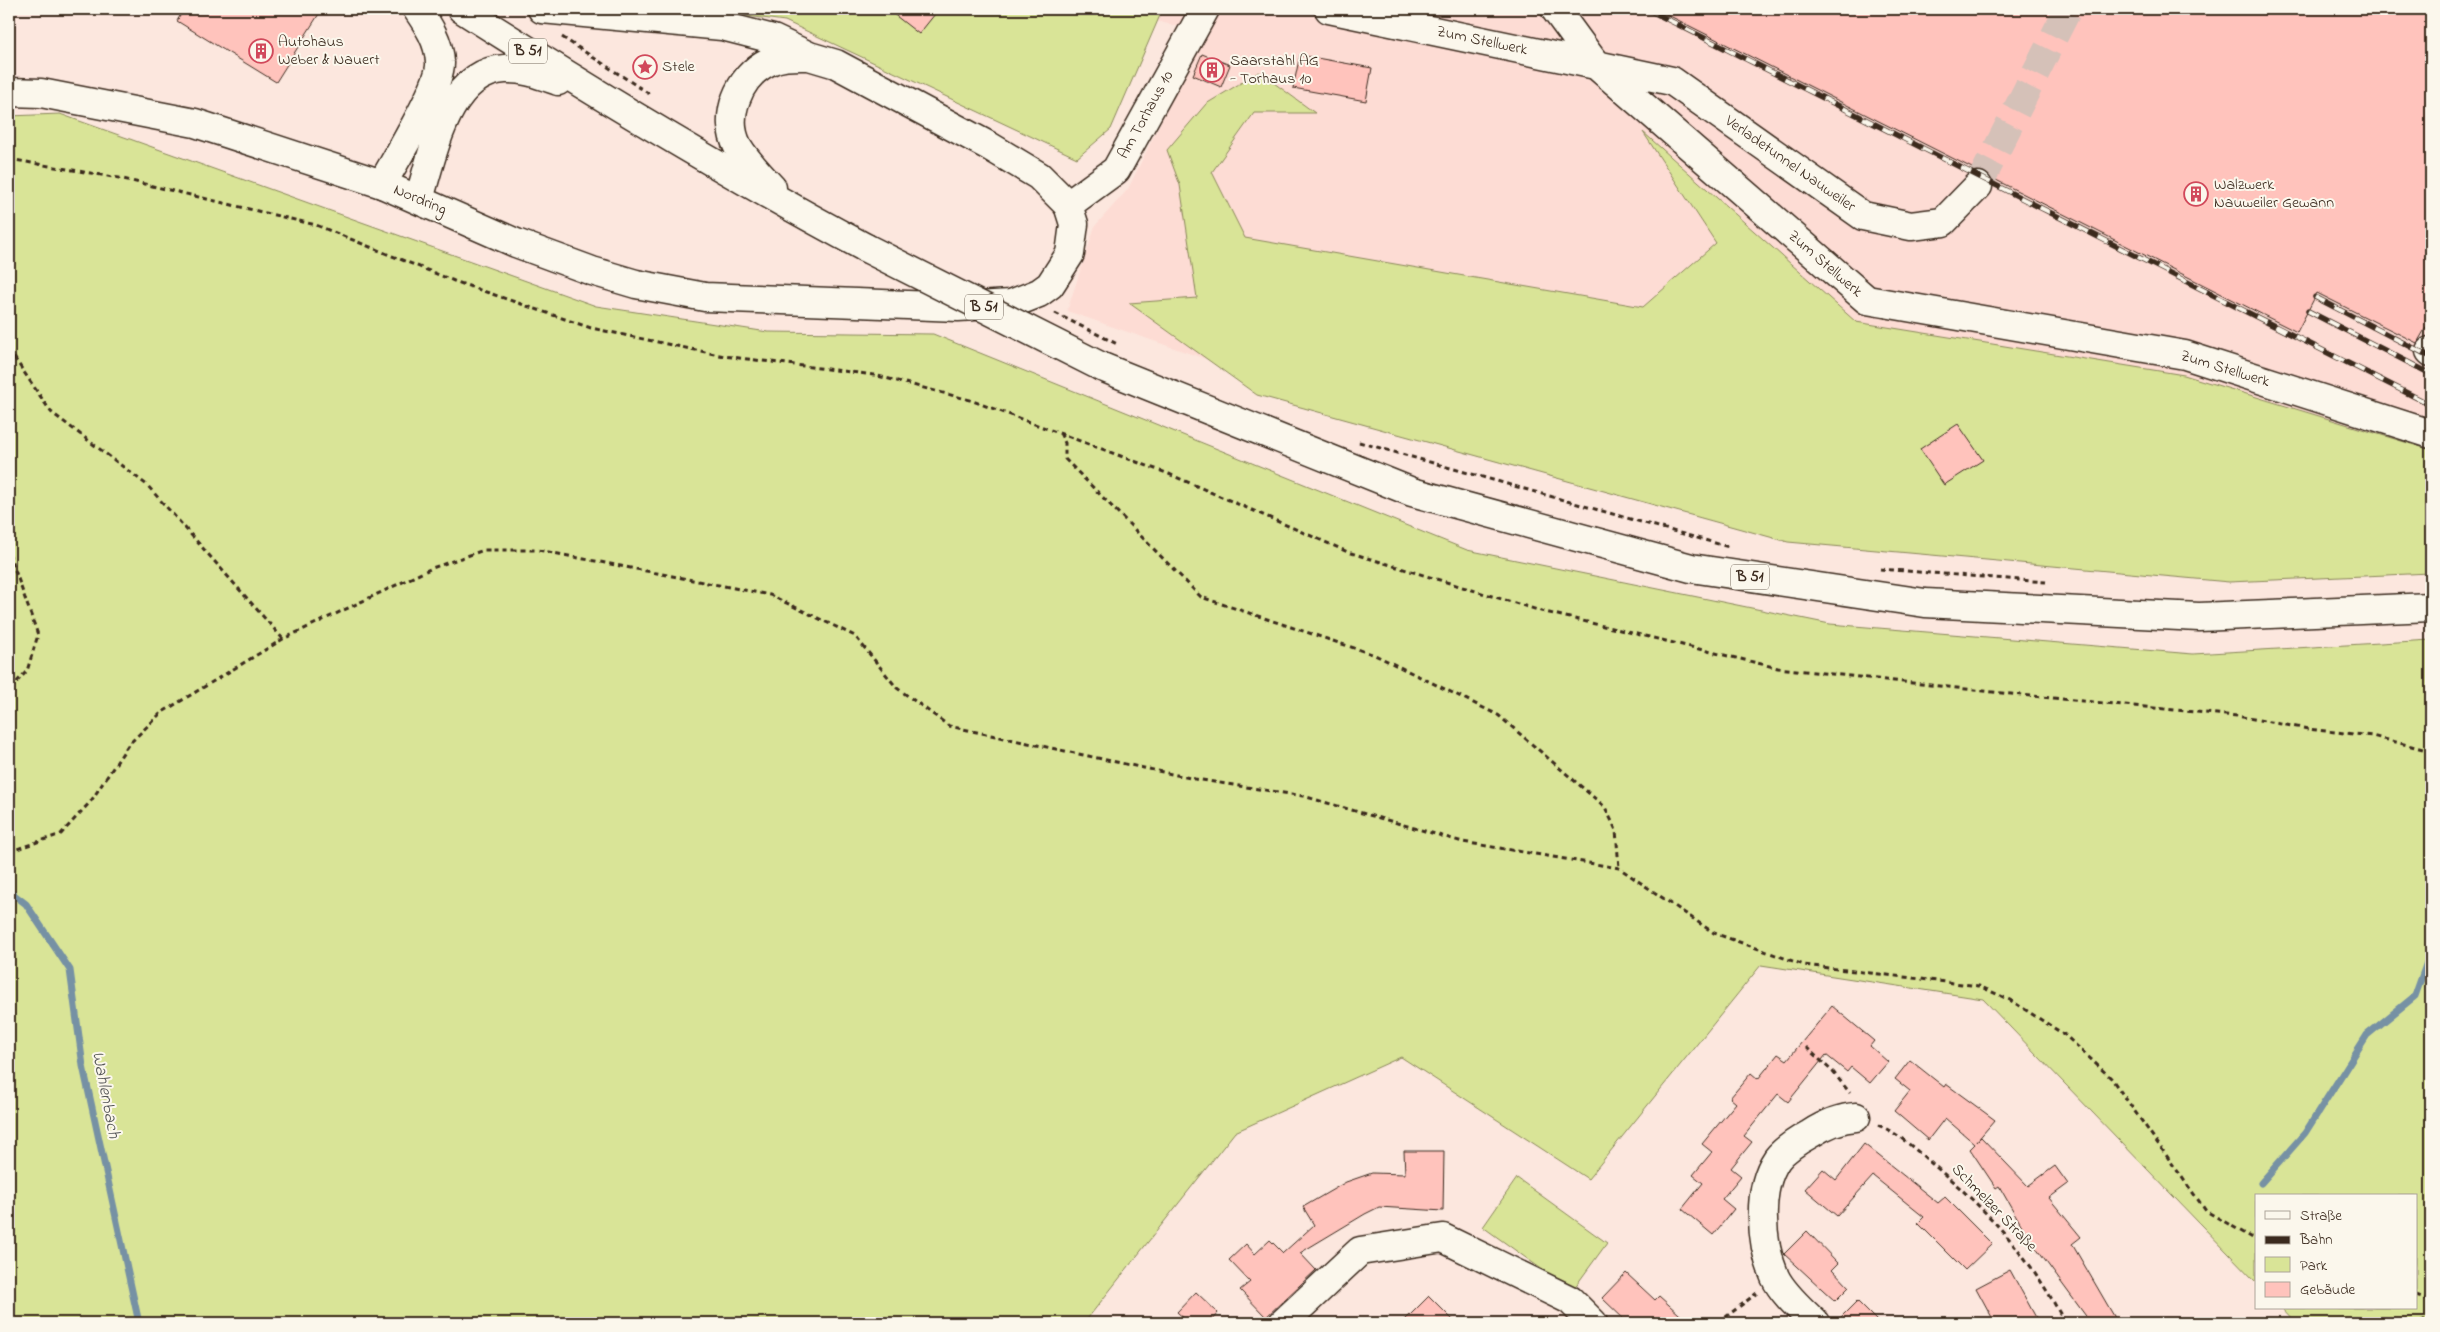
<svg xmlns="http://www.w3.org/2000/svg" width="2440" height="1332" viewBox="0 0 2440 1332" font-family="'Indie Flower',sans-serif">
  <style>
    .built { fill: #fddcd4 }
    .green { fill: #d9e497; stroke: #8a875a }
    .lines { fill: none; stroke-linecap: round; stroke-linejoin: round }
    .stream { stroke: #7691a4; stroke-width: 7 }
    .building { fill: #ffc3bc; stroke: #3b2a1e }
    .minor-tunnel { stroke: #d5c1b8; stroke-width: 28; stroke-dasharray: 28 14; stroke-linecap: butt }
    .minor-casing { stroke: #3b2a1e; stroke-width: 31 }
    .major-casing { stroke: #3b2a1e; stroke-width: 31 }
    .path { stroke: #3b2a1e; stroke-width: 3; stroke-dasharray: 5 4; stroke-linecap: butt }
    .minor { stroke: #fbf7ec; stroke-width: 28 }
    .major { stroke: #fbf7ec; stroke-width: 28 }
    .rail-casing { stroke: #3b2a1e; stroke-width: 5.5 }
    .rail { stroke: #fbf7ec; stroke-width: 4; stroke-dasharray: 11; stroke-linecap: butt }
    .major-bridge-casing { stroke: #3b2a1e; stroke-width: 31; stroke-linecap: butt }
    .path-bridge { stroke: #3b2a1e; stroke-width: 3; stroke-dasharray: 5 4; stroke-linecap: butt }
    .major-bridge { stroke: #fbf7ec; stroke-width: 28 }
    .labels { text-anchor: middle; dominant-baseline: central; stroke-width: 4; stroke-linejoin: round; paint-order: stroke }
    .shield { fill: #fbf7ec; stroke: #75685c; stroke-width: 1 }
    .shield-label { font-size: 15px; font-weight: bold; fill: #3b2a1e }
    .street-label { font-size: 16px; fill: #3b2a1e; stroke: #fbf7ec }
    .poi-label { font-size: 16px; fill: #3b2a1e; stroke: #fbf7ec; text-anchor: start }
    .water-label { font-size: 18px; font-style: italic; fill: #545556; stroke: #fbf7ec }
  </style>
  <rect width="100%" height="100%" fill="#fce7de"/>
  <filter id="ink" filterUnits="userSpaceOnUse"><feTurbulence type="fractalNoise" baseFrequency=".02" numOctaves="2"/><feDisplacementMap in="SourceGraphic" scale="10" xChannelSelector="R" yChannelSelector="G"/><feConvolveMatrix kernelMatrix="1 2 1 2 8 2 1 2 1" color-interpolation-filters="sRGB"/></filter>
  <g filter="url(#ink)">
    <path class="built" d="M 1108,9 L 2431,9 L 2431,573 L 2229,582 L 1788,542 L 1512,465 L 1067,311 L 1095,226 L 1128,189 L 1204,33 Z"/>
    <path class="green" d="M 694,9 L 1144,9 L 1161,13 L 1111,129 L 1077,158 L 785,21 Z
      M 1259,72 L 1315,113 L 1254,113 L 1212,172 L 1245,238 L 1643,307 L 1716,243 L 1643,132 L 1856,322 L 2184,375 L 2431,450 L 2431,573 L 2229,582 L 1788,542 L 1257,395 L 1129,303 L 1197,298 L 1180,185 L 1167,150 L 1206,104 Z
      M 60,114 L 596,306 L 768,332 L 933,334 L 1467,550 L 1830,624 L 2193,654 L 2431,640 L 2431,1323 L 2296,1323 L 2282,1308 L 2416,1308 L 2416,1196 L 2256,1196 L 2256,1282 L 1983,999 L 1761,965 L 1588,1179 L 1401,1057 L 1235,1132 L 1084,1323 L 9,1323 L 9,116 Z
      M 1517,1178 L 1607,1243 L 1572,1291 L 1483,1227 Z"/>
    <g class="lines">
      <path class="stream" d="M 9,891 L 26,904 L 70,970 L 83,1066 L 139,1323
        M 2261,1183 L 2305,1133 L 2367,1035 L 2415,996 L 2431,951"/>
    </g>
    <path class="building" d="M 184,9 L 322,9 L 276,82 L 177,21 Z
      M 887,9 L 939,9 L 919,34 Z
      M 1656,9 L 2431,9 L 2431,319 L 2417,343 L 2317,293 L 2297,332 L 1990,177 L 1982,171 L 1978,171 Z
      M 1202,54 L 1230,65 L 1221,87 L 1193,75 Z
      M 1300,55 L 1372,68 L 1366,101 L 1293,88 Z
      M 1958,424 L 1983,460 L 1944,485 L 1920,449 Z
      M 1832,1006 L 1874,1041 L 1870,1046 L 1888,1062 L 1870,1083 L 1851,1067 L 1847,1072 L 1826,1055 L 1788,1102 L 1778,1094 L 1744,1136 L 1752,1142 L 1731,1168 L 1741,1176 L 1722,1199 L 1734,1209 L 1713,1235 L 1682,1209 L 1703,1183 L 1693,1175 L 1712,1152 L 1702,1144 L 1736,1103 L 1730,1098 L 1751,1073 L 1758,1079 L 1778,1054 L 1787,1060 Z
      M 1910,1060 L 1944,1087 L 1946,1084 L 1995,1120 L 1976,1142 L 1981,1137 L 2028,1186 L 2055,1166 L 2068,1184 L 2049,1198 L 2081,1237 L 2072,1244 L 2118,1323 L 2091,1323 L 2030,1240 L 1999,1186 L 1996,1188 L 1970,1149 L 1975,1144 L 1945,1118 L 1928,1140 L 1894,1111 L 1910,1091 L 1895,1079 Z
      M 1864,1144 L 1938,1203 L 1945,1197 L 1992,1244 L 1965,1270 L 1918,1223 L 1924,1217 L 1873,1176 L 1837,1216 L 1805,1189 L 1823,1169 L 1836,1180 Z
      M 1404,1151 L 1444,1151 L 1443,1211 L 1379,1207 L 1365,1214 L 1300,1253 L 1316,1270 L 1266,1317 L 1240,1290 L 1250,1282 L 1229,1260 L 1246,1244 L 1255,1254 L 1270,1240 L 1283,1253 L 1314,1225 L 1303,1207 L 1346,1182 L 1372,1173 L 1405,1174 Z
      M 1807,1231 L 1838,1263 L 1832,1269 L 1849,1287 L 1835,1301 L 1784,1254 Z
      M 2010,1270 L 2039,1323 L 1995,1323 L 1976,1288 Z
      M 1626,1273 L 1655,1300 L 1659,1296 L 1689,1323 L 1628,1323 L 1602,1298 Z
      M 1196,1292 L 1218,1313 L 1209,1323 L 1189,1323 L 1177,1312 Z
      M 1429,1296 L 1456,1323 L 1402,1323 Z
      M 1857,1301 L 1879,1323 L 1835,1323 Z"/>
    <g class="lines">
      <path class="minor-tunnel" d="M 1978,186 L 2068,9"/>
      <g class="minor-casing">
        <path id="minor" d="M 1329,9 L 1672,81 L 1863,216 L 1911,226 L 1943,222 L 1978,186
          M 1555,9 L 1596,65 L 1867,300 L 2185,355 L 2431,434
          M 9,92 L 41,93 L 195,123 L 382,184 L 516,243 L 592,271 L 636,284 L 705,297 L 958,307 L 1011,304 L 1039,293 L 1050,285 L 1070,254 L 1074,224 L 1068,205 L 1116,170 L 1205,9
          M 2430,351 L 2431,352
          M 1283,1323 L 1360,1251 L 1443,1238 L 1570,1300 L 1593,1323
          M 1815,1323 C 1802,1310 1783,1294 1775,1277 C 1761,1244 1756,1190 1777,1159 C 1785,1149 1799,1140 1810,1134 C 1824,1125 1839,1118 1856,1117"/>
      </g>
      <g class="major-casing">
        <path id="major" d="M 462,9 C 594,93 727,174 866,248
          M 542,9 L 722,26 L 773,39 L 809,56 L 836,64 L 989,146 L 1039,176 L 1068,205
          M 382,184 C 395,160 442,85 440,62 C 439,41 428,25 417,9
          M 772,188 C 761,176 747,162 738,147 C 722,117 739,76 768,62 C 781,55 795,56 809,56
          M 419,199 C 433,154 447,72 505,69 C 524,68 541,75 558,81
          M 1102,367 L 1412,492 L 1691,568 L 1925,603 L 2199,617 L 2431,607"/>
      </g>
      <path class="path" d="M 562,37 L 651,95
        M 9,159 L 119,178 L 316,225 L 454,281 L 591,328 L 724,356 L 874,375 L 970,400 L 1169,474 L 1348,552 L 1541,611 L 1778,668 L 2011,694 L 2237,716 L 2308,729 L 2372,736 L 2431,751
        M 9,350 L 51,412 L 147,485 L 283,639
        M 1060,433 L 1065,443 L 1065,459 L 1201,597 L 1375,655 L 1498,715 L 1605,807 L 1616,830 L 1619,868
        M 1359,442 L 1729,547
        M 9,553 L 38,635 L 27,671 L 9,690
        M 1880,569 L 2046,582
        M 9,848 L 14,850 L 61,834 L 91,801 L 128,745 L 161,713 L 283,639 L 432,568 L 484,550 L 538,550 L 770,595 L 855,636 L 897,688 L 949,726 L 1195,779 L 1303,796 L 1463,842 L 1619,868 L 1714,933 L 1804,965 L 1979,986 L 2010,1000 L 2065,1035 L 2111,1078 L 2206,1211 L 2256,1240
        M 1806,1047 L 1833,1072 L 1850,1093
        M 1878,1125 C 1898,1133 1915,1149 1931,1163 C 1988,1210 2031,1257 2065,1323
        M 2416,1295 L 2431,1300
        M 1718,1323 L 1757,1293
        M 2420,1323 L 2431,1317"/>
      <use href="#minor" class="minor"/>
      <use href="#major" class="major"/>
      <g class="rail-casing">
        <path id="rail" d="M 1647,9 L 2431,405
          M 2315,297 L 2431,357
          M 2308,311 L 2431,374"/>
      </g>
      <use href="#rail" class="rail"/>
      <g class="major-bridge-casing">
        <path id="major-bridge" d="M 866,248 L 1102,367"/>
      </g>
      <path class="path-bridge" d="M 1055,313 L 1117,344"/>
      <use href="#major-bridge" class="major-bridge"/>
    </g>
  </g>
  <defs>
    <g id="building-ring" transform="scale(1.25)"><circle r="9.5" fill="#fbf7ec" stroke="#d1495b" stroke-width="1.5"/><path d="M-4-6H4V6H1V3H-1V6H-4ZM-2.5-4.3h1.7v1.8h-1.7ZM.8-4.3h1.7v1.8H.8ZM-2.5-1h1.7V.8h-1.7ZM.8-1h1.7V.8H.8Z" fill="#d1495b"/></g>
    <g id="sight-ring" transform="scale(1.25)"><circle r="9.5" fill="#fbf7ec" stroke="#d1495b" stroke-width="1.5"/><path d="M0-6L1.8-2.2L6-1.7L2.9 1.2L3.7 5.4L0 3.3L-3.7 5.4L-2.9 1.2L-6-1.7L-1.8-2.2Z" fill="#d1495b"/></g>
  </defs>
  <g fill-rule="evenodd">
    <use href="#building-ring" x="261" y="51"/>
    <use href="#sight-ring" x="645" y="67"/>
    <use href="#building-ring" x="1212" y="70"/>
    <use href="#building-ring" x="2196" y="194"/>
  </g>
  <g class="labels">
    <g class="shield">
      <rect x="509" y="38.5" width="38" height="25" rx="4"/>
      <rect x="965" y="294.5" width="38" height="25" rx="4"/>
      <rect x="1731" y="564.5" width="38" height="25" rx="4"/>
    </g>
    <g class="shield-label">
      <text x="528" y="51">B 51</text>
      <text x="984" y="307">B 51</text>
      <text x="1750" y="577">B 51</text>
    </g>
    <g class="street-label">
      <text transform="translate(1482 41) rotate(12)">Zum Stellwerk</text>
      <text transform="translate(1146 115) rotate(-61)">Am Torhaus 10</text>
      <text transform="translate(1790 164) rotate(35)">Verladetunnel Nauweiler</text>
      <text transform="translate(420 200) rotate(23)">Nordring</text>
      <text transform="translate(1825 264) rotate(41)">Zum Stellwerk</text>
      <text transform="translate(2225 369) rotate(17)">Zum Stellwerk</text>
      <text transform="translate(1994 1208) rotate(46)">Schmelzer Straße</text>
    </g>
    <g class="poi-label">
      <text x="278" y="42">Autohaus<tspan x="278" dy="18">Weber &amp; Nauert</tspan></text>
      <text x="1230" y="61">Saarstahl AG<tspan x="1230" dy="18">- Torhaus 10</tspan></text>
      <text x="662" y="67">Stele</text>
      <text x="2214" y="185">Walzwerk<tspan x="2214" dy="18">Nauweiler Gewann</tspan></text>
    </g>
    <g class="water-label">
      <text transform="translate(105 1095) rotate(79)">Wahlenbach</text>
    </g>
  </g>
  <rect width="2440" height="1332" fill="none" stroke="#fbf7ec" stroke-width="30"/>
  <rect x="15" y="15" width="2410" height="1302" fill="none" stroke="#3b2a1e" stroke-width="2" filter="url(#ink)"/>
  <rect x="2255" y="1194" width="162" height="115" fill="#fbf7ec" stroke="#aea59a"/>
  <rect x="2265" y="1211" width="25" height="8" fill="#fbf7ec" stroke="#aea59a"/>
  <text x="2300" y="1220" font-size="15" fill="#3b2a1e">Straße</text>
  <rect x="2265" y="1236" width="25" height="8" fill="#3b2a1e" stroke="#aea59a"/>
  <text x="2300" y="1244" font-size="15" fill="#3b2a1e">Bahn</text>
  <rect x="2265" y="1257" width="25" height="15" fill="#d9e497" stroke="#aea59a"/>
  <text x="2300" y="1270" font-size="15" fill="#3b2a1e">Park</text>
  <rect x="2265" y="1282" width="25" height="15" fill="#ffc3bc" stroke="#aea59a"/>
  <text x="2300" y="1294" font-size="15" fill="#3b2a1e">Gebäude</text>
</svg>
